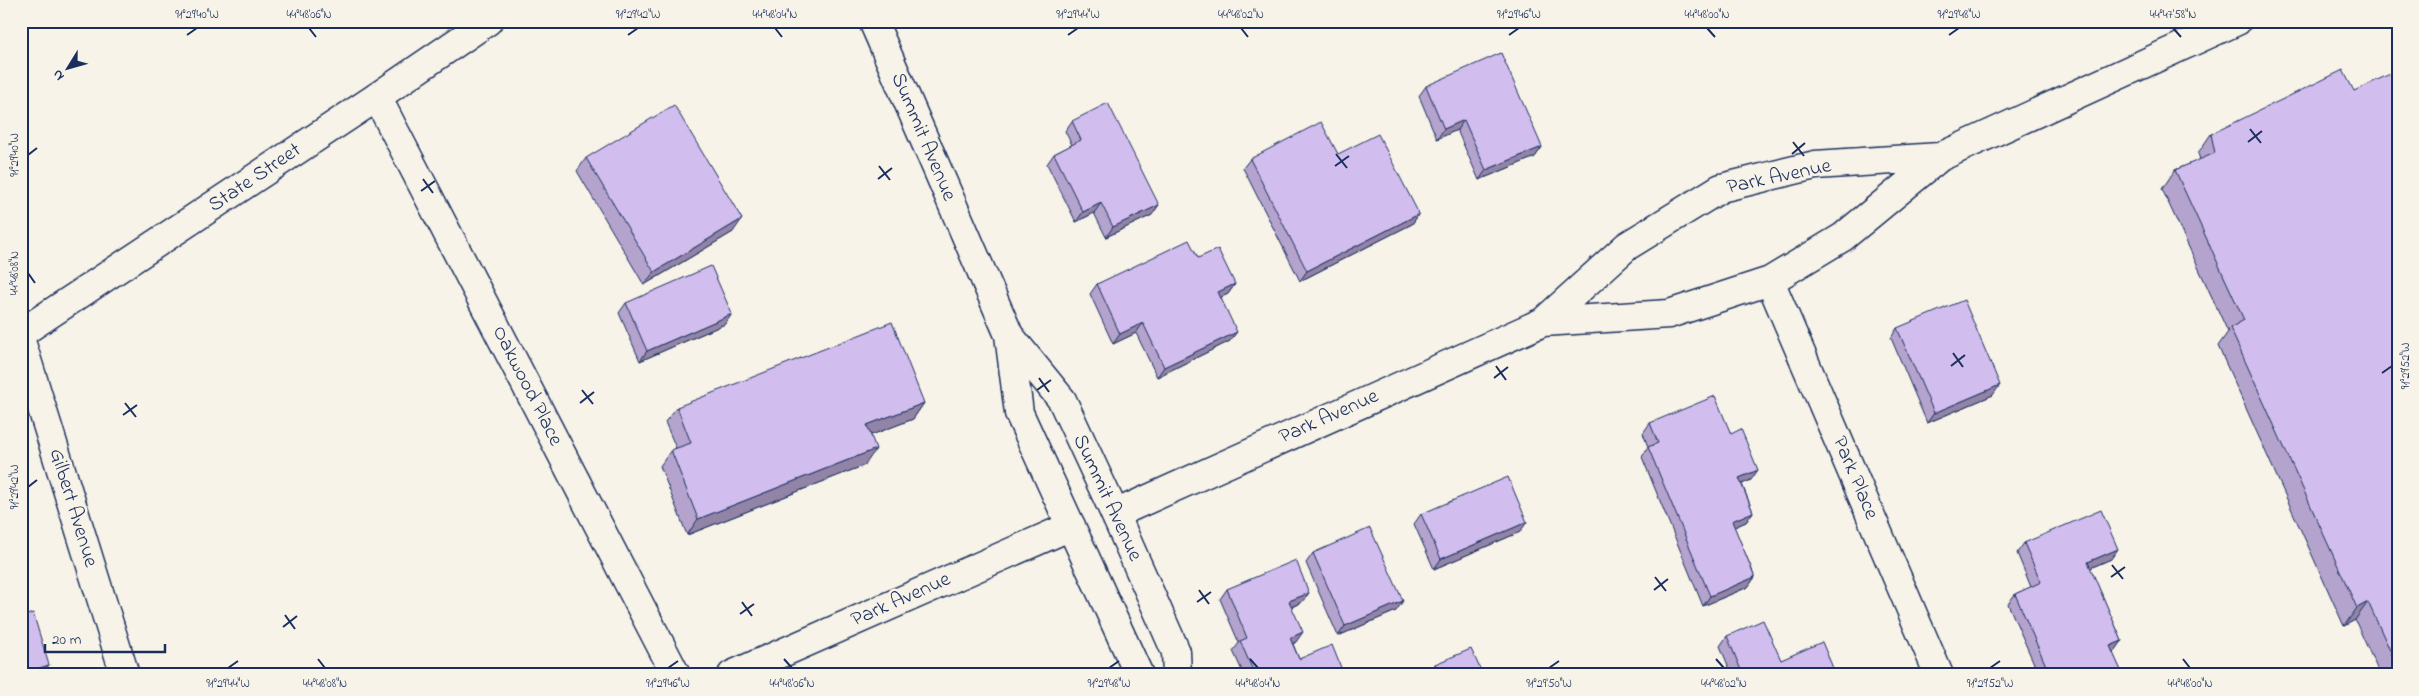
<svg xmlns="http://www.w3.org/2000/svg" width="2419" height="696" viewBox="0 0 2419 696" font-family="'Indie Flower',sans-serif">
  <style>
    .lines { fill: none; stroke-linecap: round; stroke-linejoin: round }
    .minor-casing { stroke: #1b2f5e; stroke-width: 31 }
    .secondary-casing { stroke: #1b2f5e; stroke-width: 31 }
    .minor { stroke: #f7f3e8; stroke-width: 28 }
    .secondary { stroke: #f7f3e8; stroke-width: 28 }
    .wall { fill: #b4a3cd; stroke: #1b2f5e }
    .shaded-wall { fill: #9284a7; stroke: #1b2f5e }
    .building { fill: #d1bdee; stroke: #1b2f5e }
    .ticks { fill: none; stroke: #1b2f5e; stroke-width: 2 }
    .labels { text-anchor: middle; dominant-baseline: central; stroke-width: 5; stroke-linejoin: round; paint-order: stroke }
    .street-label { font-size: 21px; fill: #1b2f5e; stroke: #f7f3e8 }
    .neatline { fill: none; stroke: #1b2f5e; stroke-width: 2 }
    .ticks-label { font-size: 12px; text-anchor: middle; fill: #1b2f5e }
  </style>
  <rect width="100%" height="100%" fill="#f7f3e8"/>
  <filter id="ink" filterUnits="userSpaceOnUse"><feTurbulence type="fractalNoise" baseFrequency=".02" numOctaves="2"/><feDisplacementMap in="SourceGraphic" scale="10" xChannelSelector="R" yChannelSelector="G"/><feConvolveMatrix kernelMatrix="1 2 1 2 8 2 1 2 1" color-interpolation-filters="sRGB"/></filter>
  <g filter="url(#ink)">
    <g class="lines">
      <g class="minor-casing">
        <path id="minor" d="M 377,97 L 676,675
          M 1770,281 L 1939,675
          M 1543,322 L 1669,314 L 1770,281 L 1843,237 L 1940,157 L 2237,21
          M 21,341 L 125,675
          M 1115,514 L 1543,322 L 1627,246 L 1721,188 L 1815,165 L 1940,157
          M 732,675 L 1071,526"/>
      </g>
      <g class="secondary-casing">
        <path id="secondary" d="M 873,21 L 1009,335 L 1062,400 L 1115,514 L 1176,652 L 1177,675
          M 21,333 L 377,97 L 488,21
          M 1009,335 L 1019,413 L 1139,675"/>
      </g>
      <use href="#minor" class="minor"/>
      <use href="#secondary" class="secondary"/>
    </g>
    <path class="wall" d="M 1426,86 L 1542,147 L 1535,157 L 1479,180 L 1457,130 L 1437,139 L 1419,96 Z
      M 2354,91 L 2398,92 L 2398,675 L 2380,675 L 2355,620 L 2344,626 L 2218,346 L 2228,332 L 2162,189 L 2175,170 L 2200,160 L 2198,153 L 2211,134 Z
      M 1072,121 L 1152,215 L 1106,237 L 1094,213 L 1076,222 L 1047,164 L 1054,154 L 1072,145 L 1065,131 Z
      M 1338,154 L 1419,214 L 1412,224 L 1300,281 L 1243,168 L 1250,159 Z
      M 586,158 L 733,232 L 644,285 L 577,171 Z
      M 1198,258 L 1235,284 L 1228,294 L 1221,297 L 1230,341 L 1157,377 L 1136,333 L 1113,344 L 1090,294 L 1097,284 Z
      M 626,303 L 725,324 L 640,361 L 619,313 Z
      M 1897,328 L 1993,395 L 1927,423 L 1891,338 Z
      M 924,403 L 913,419 L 871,435 L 865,465 L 687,535 L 660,466 L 671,450 L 676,448 L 665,422 L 677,407 Z
      M 1650,423 L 1731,434 L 1751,480 L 1742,484 L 1753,512 L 1746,522 L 1734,527 L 1755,577 L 1748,587 L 1703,606 L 1642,457 L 1648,447 L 1643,433 Z
      M 1421,514 L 1520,532 L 1434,569 L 1414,524 Z
      M 2024,543 L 2111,559 L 2090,568 L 2122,641 L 2115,651 L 2112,652 L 2123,675 L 2039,675 L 2008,604 L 2015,594 L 2031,587 L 2017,553 Z
      M 1313,553 L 1396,611 L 1338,636 L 1306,563 Z
      M 1227,589 L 1302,602 L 1292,607 L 1296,642 L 1293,644 L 1299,659 L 1344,675 L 1244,675 L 1233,651 L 1239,643 L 1220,599 Z
      M 1727,636 L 1781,660 L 1836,675 L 1732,675 L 1720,646 Z
      M 1435,664 L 1483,675 L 1433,675 L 1431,670 Z"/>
    <path class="shaded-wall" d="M 1464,120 L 1457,130 L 1437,139 L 1444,129 Z
      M 1542,147 L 1535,157 L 1479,180 L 1486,170 Z
      M 1101,203 L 1094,213 L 1076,222 L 1083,212 Z
      M 1159,205 L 1152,215 L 1106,237 L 1113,227 Z
      M 1419,214 L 1412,224 L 1300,281 L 1307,271 Z
      M 742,219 L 733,232 L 644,285 L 654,272 Z
      M 1235,284 L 1228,294 L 1211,302 L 1218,292 Z
      M 732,314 L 725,324 L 640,361 L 647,351 Z
      M 1143,323 L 1136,333 L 1113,344 L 1120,334 Z
      M 1237,332 L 1230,341 L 1157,377 L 1164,367 Z
      M 2000,385 L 1993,395 L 1927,423 L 1934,413 Z
      M 924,403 L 913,419 L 856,441 L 867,425 Z
      M 876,449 L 865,465 L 687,535 L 698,519 Z
      M 1758,470 L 1751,480 L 1733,488 L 1739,478 Z
      M 1753,512 L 1746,522 L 1725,531 L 1732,521 Z
      M 1527,522 L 1520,532 L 1434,569 L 1441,559 Z
      M 2118,549 L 2111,559 L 2081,572 L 2088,562 Z
      M 1755,577 L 1748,587 L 1703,606 L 1710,596 Z
      M 1309,593 L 1302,602 L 1282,611 L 1289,601 Z
      M 1403,601 L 1396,611 L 1338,636 L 1345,626 Z
      M 2368,602 L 2355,620 L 2344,626 L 2357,608 Z
      M 1303,632 L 1296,642 L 1283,648 L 1290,638 Z
      M 2122,641 L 2115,651 L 2103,656 L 2110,646 Z
      M 49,665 L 42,675 L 21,675 L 21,674 Z
      M 1287,669 L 1283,675 L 1274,675 Z"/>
    <path class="building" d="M 1501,53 L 1542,147 L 1486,170 L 1464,120 L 1444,129 L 1426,86 Z
      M 2343,70 L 2354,91 L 2390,74 L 2398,92 L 2398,668 L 2368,602 L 2357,608 L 2230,328 L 2244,320 L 2175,170 L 2215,153 L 2211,134 Z
      M 1108,103 L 1159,205 L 1113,227 L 1101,203 L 1083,212 L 1054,154 L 1081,140 L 1072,121 Z
      M 674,105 L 742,219 L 654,272 L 586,158 Z
      M 1321,122 L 1338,154 L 1378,134 L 1419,214 L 1307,271 L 1250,159 Z
      M 1189,240 L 1198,258 L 1218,249 L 1235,284 L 1218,292 L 1237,332 L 1164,367 L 1143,323 L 1120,334 L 1097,284 Z
      M 711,266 L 732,314 L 647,351 L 626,303 Z
      M 1964,300 L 2000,385 L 1934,413 L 1897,328 Z
      M 892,322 L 924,403 L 867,425 L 876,449 L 698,519 L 671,450 L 691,443 L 677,407 Z
      M 1715,396 L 1731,434 L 1741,429 L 1758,470 L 1739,478 L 1753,512 L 1732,521 L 1755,577 L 1710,596 L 1648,447 L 1658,443 L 1650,423 Z
      M 1508,477 L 1527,522 L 1441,559 L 1421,514 Z
      M 2101,510 L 2118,549 L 2088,562 L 2122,641 L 2110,646 L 2123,675 L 2050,675 L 2015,594 L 2041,582 L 2024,543 Z
      M 1370,528 L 1403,601 L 1345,626 L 1313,553 Z
      M 1296,560 L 1309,593 L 1289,601 L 1303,632 L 1290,638 L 1299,659 L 1332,645 L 1344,675 L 1289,675 L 1287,669 L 1274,675 L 1255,675 L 1240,641 L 1247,638 L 1227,589 Z
      M 33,613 L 49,665 L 21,674 L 21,617 Z
      M 1763,620 L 1781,660 L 1822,642 L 1836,675 L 1743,675 L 1727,636 Z
      M 1471,649 L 1483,675 L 1439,675 L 1435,664 Z"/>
  </g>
  <path class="ticks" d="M 309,28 L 316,37M 775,28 L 782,37M 1241,28 L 1248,37M 1707,28 L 1715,37M 2173,28 L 2181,37M 187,35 L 197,28M 628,35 L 638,28M 1068,35 L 1078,28M 1509,35 L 1519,28M 1949,35 L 1959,28M 2250,129 L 2261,143M 1793,142 L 1804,156M 2248,142 L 2262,131M 1336,154 L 1347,168M 1792,154 L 1805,143M 28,155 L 37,148M 879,166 L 890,180M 1335,166 L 1349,156M 423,179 L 433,193M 878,179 L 892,168M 421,191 L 435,181M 28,273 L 35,283M 1953,353 L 1963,367M 1496,366 L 1506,380M 1951,366 L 1965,355M 2382,373 L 2392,366M 1039,378 L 1049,392M 1494,378 L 1508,367M 582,390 L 593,404M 1037,390 L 1051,380M 125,403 L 136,417M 580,403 L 594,392M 123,415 L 137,405M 28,487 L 37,480M 2112,565 L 2123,579M 1655,577 L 1666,591M 2111,577 L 2125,567M 1199,590 L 1209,604M 1654,590 L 1668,579M 742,602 L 752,616M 1197,602 L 1211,592M 740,614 L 754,604M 285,615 L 295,629M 283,627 L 297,616M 318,659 L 325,668M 784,659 L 792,668M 1250,659 L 1258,668M 1716,659 L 1724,668M 2183,659 L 2190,668M 228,668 L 238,661M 668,668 L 678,661M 1109,668 L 1119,661M 1549,668 L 1559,661M 1990,668 L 2000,661"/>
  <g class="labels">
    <g class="street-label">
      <text transform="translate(923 137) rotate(67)">Summit Avenue</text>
      <text transform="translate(1779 177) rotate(-12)">Park Avenue</text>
      <text transform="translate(255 178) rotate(-34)">State Street</text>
      <text transform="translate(527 386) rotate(63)">Oakwood Place</text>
      <text transform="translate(1329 417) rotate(-24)">Park Avenue</text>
      <text transform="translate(1855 478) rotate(67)">Park Place</text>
      <text transform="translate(1107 498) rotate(65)">Summit Avenue</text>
      <text transform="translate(73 508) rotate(73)">Gilbert Avenue</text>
      <text transform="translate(901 600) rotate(-24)">Park Avenue</text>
    </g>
  </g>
  <rect width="2419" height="696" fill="none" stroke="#f7f3e8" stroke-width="55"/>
  <g transform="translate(68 68) rotate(233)" stroke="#f7f3e8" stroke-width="4" paint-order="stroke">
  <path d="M0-4L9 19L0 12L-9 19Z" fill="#1b2f5e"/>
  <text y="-8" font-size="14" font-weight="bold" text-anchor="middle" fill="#1b2f5e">N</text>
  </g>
  <path d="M45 644v8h120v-8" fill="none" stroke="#1b2f5e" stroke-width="2.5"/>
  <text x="52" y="644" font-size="15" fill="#1b2f5e" stroke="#f7f3e8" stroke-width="4" paint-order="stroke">20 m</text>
  <rect x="28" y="28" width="2364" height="640" class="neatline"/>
  <g class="ticks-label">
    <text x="197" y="18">91°29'40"W</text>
    <text x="309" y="18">44°48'06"N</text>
    <text x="638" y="18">91°29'42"W</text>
    <text x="775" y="18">44°48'04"N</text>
    <text x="1078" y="18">91°29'44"W</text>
    <text x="1241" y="18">44°48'02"N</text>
    <text x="1519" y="18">91°29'46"W</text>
    <text x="1707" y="18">44°48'00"N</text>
    <text x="1959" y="18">91°29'48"W</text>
    <text x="2173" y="18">44°47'58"N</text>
    <text transform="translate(14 155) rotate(-90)" y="4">91°29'40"W</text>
    <text transform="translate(14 273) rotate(-90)" y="4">44°48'08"N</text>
    <text transform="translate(2405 366) rotate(-90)" y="4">91°29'52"W</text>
    <text transform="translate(14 487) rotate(-90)" y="4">91°29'42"W</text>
    <text x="228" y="687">91°29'44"W</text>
    <text x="325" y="687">44°48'08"N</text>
    <text x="668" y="687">91°29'46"W</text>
    <text x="792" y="687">44°48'06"N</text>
    <text x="1109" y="687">91°29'48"W</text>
    <text x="1258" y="687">44°48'04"N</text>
    <text x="1549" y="687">91°29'50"W</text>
    <text x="1724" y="687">44°48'02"N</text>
    <text x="1990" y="687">91°29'52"W</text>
    <text x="2190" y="687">44°48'00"N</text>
  </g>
</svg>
